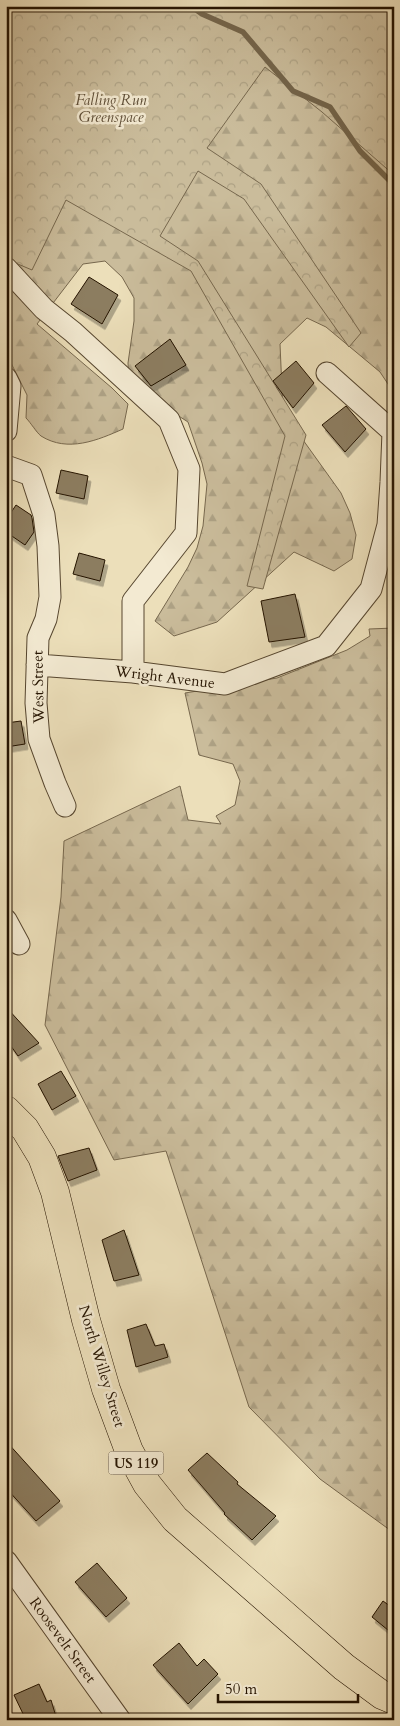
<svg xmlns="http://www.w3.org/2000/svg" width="400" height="1726" viewBox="0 0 400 1726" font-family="Cardo,serif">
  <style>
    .forest { fill: url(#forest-firs); stroke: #77684e }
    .park { fill: url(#park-crowns); stroke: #77684e }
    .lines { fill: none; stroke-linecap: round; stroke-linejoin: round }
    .stream { stroke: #73644a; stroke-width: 5.5 }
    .building { fill: #8c7d61; stroke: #241301; filter: url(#shadow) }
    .minor-casing { stroke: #56462f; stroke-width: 23 }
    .major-casing { stroke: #241301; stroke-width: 29 }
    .minor { stroke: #f3ead2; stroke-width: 21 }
    .major { stroke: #ecdfba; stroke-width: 28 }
    .labels { text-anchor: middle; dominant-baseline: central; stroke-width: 5; stroke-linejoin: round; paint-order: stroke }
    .shield { fill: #f3ead2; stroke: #625440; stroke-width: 1 }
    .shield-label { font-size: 14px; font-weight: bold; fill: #241301 }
    .park-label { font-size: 15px; font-style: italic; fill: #5e4e37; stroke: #f3ead2 }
    .street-label { font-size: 15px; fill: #241301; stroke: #f3ead2 }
  </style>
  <defs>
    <pattern id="forest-firs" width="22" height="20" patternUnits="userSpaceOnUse" patternTransform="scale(1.25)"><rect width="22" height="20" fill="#cabc9b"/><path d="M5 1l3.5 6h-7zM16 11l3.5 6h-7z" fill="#ada184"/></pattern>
    <pattern id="park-crowns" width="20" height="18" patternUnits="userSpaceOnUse" patternTransform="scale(1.25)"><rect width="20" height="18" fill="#cabc9b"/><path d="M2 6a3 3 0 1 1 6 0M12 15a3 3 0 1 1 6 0" fill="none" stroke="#ada184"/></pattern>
    <filter id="shadow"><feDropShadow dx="3" dy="5.5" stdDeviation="0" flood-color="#0004"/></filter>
  </defs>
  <rect width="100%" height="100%" fill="#ecdfba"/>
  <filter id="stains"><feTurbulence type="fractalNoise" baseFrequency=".004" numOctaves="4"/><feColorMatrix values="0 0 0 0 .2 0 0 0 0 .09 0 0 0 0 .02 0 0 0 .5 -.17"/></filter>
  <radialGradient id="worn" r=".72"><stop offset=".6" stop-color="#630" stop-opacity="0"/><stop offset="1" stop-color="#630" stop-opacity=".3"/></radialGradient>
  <path class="forest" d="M 6,6 L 394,6 L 394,393 L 380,372 L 326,327 L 307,318 L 280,344 L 283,412 L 341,493 L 350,513 L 356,535 L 352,559 L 334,571 L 294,552 L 217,622 L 174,636 L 155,621 L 188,567 L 197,548 L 203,526 L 207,484 L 202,463 L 188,422 L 129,384 L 128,363 L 134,321 L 134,298 L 122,277 L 105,261 L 83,264 L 37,324 L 112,388 L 128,404 L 123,429 C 98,440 68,453 41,436 C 36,432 31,423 26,418 L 27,395 L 6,353 Z
    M 394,628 L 394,1533 L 320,1479 L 249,1407 L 166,1151 L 114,1160 L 45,1025 L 61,897 L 64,841 L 180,786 L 188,820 L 221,824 L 216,816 L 235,805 L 240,781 L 233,764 L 199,755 L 185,693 L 277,678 L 347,650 L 370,636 L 369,629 Z"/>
  <path class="park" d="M 6,6 L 394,6 L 394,175 L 322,112 L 265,67 L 207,148 L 261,184 L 361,333 L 349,347 L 244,199 L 198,171 L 160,236 L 198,261 L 306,435 L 263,589 L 247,586 L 285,436 L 191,271 L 66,200 L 32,270 L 6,259 Z"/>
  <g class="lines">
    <path class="stream" d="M 191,6 L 202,14 L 243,32 L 293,91 L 330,107 L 360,151 L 394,185"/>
  </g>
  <path class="building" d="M 89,277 L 118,295 L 102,324 L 71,304 Z
    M 170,339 L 186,365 L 151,386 L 135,366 Z
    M 296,361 L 314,383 L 293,408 L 273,381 Z
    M 346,406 L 366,429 L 345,452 L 322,425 Z
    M 61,470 L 88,476 L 84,499 L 56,493 Z
    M 16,505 L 31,515 L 32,518 L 34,532 L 25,545 L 6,532 L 6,520 Z
    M 79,553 L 105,560 L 100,581 L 73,574 Z
    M 295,594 L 305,637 L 269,642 L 261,601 Z
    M 21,721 L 25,744 L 6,747 L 6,723 Z
    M 6,1007 L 39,1043 L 18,1056 L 6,1039 Z
    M 61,1071 L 76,1096 L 52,1110 L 38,1084 Z
    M 89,1148 L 97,1170 L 68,1181 L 58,1156 Z
    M 124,1230 L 139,1275 L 114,1281 L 102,1240 Z
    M 146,1324 L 155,1346 L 164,1344 L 168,1357 L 136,1367 L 127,1330 Z
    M 6,1441 L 60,1501 L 36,1521 L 6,1488 Z
    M 207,1453 L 238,1482 L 237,1484 L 276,1516 L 252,1540 L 224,1514 L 225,1513 L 188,1470 Z
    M 97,1563 L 127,1598 L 106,1617 L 75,1582 Z
    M 383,1601 L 394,1609 L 394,1635 L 372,1617 Z
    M 179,1643 L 197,1666 L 204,1659 L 218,1674 L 188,1704 L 153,1665 Z
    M 39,1684 L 47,1702 L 51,1700 L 57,1720 L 26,1720 L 14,1695 Z"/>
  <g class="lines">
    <g class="minor-casing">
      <path id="minor" d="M 6,268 L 44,309 L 73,332 L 169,420 L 189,469 L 186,533 L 133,601 L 133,672
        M 6,378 L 10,386 L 6,431
        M 6,466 L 31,475 L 44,515 L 48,546 L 50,597 L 46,619 L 38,638 L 36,703 L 39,739 L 55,783 L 65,806
        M 37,665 L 133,672 L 225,684 L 326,646 L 371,589 L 388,525 L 391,482 L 393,432 L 327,373
        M 6,920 L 19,944
        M 6,1561 L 120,1720"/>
    </g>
    <g class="major-casing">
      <path id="major" d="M 6,1110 L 25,1129 L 42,1157 L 55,1192 L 86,1320 L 106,1389 L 129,1451 L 147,1484 L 175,1519 L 344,1667 L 382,1695 L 394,1700"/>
    </g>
    <use href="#minor" class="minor"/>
    <use href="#major" class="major"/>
  </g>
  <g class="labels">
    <rect class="shield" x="108.5" y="1451.5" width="55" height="23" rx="4"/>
    <g class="shield-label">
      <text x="136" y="1463">US 119</text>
    </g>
    <g class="park-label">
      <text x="111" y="100">Falling Run<tspan x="111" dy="17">Greenspace</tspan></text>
    </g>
    <g class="street-label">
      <text transform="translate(165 677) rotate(7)">Wright Avenue</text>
      <text transform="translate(38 687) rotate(-91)">West Street</text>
      <text transform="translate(102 1366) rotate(73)">North Willey Street</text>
      <text transform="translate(63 1640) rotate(54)">Roosevelt Street</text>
    </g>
  </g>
  <rect width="400" height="1726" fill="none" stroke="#ecdfba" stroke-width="25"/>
  <rect x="8" y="8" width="385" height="1711" fill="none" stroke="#241301" stroke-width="2.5"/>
  <rect x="12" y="12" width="375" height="1701" fill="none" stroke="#241301"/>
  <path d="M218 1694v8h140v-8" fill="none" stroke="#241301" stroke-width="2.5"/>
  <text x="225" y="1694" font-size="15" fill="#241301" stroke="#f3ead2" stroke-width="4" paint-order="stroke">50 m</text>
  <rect width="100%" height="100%" filter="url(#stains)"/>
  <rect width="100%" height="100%" fill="url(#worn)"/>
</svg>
